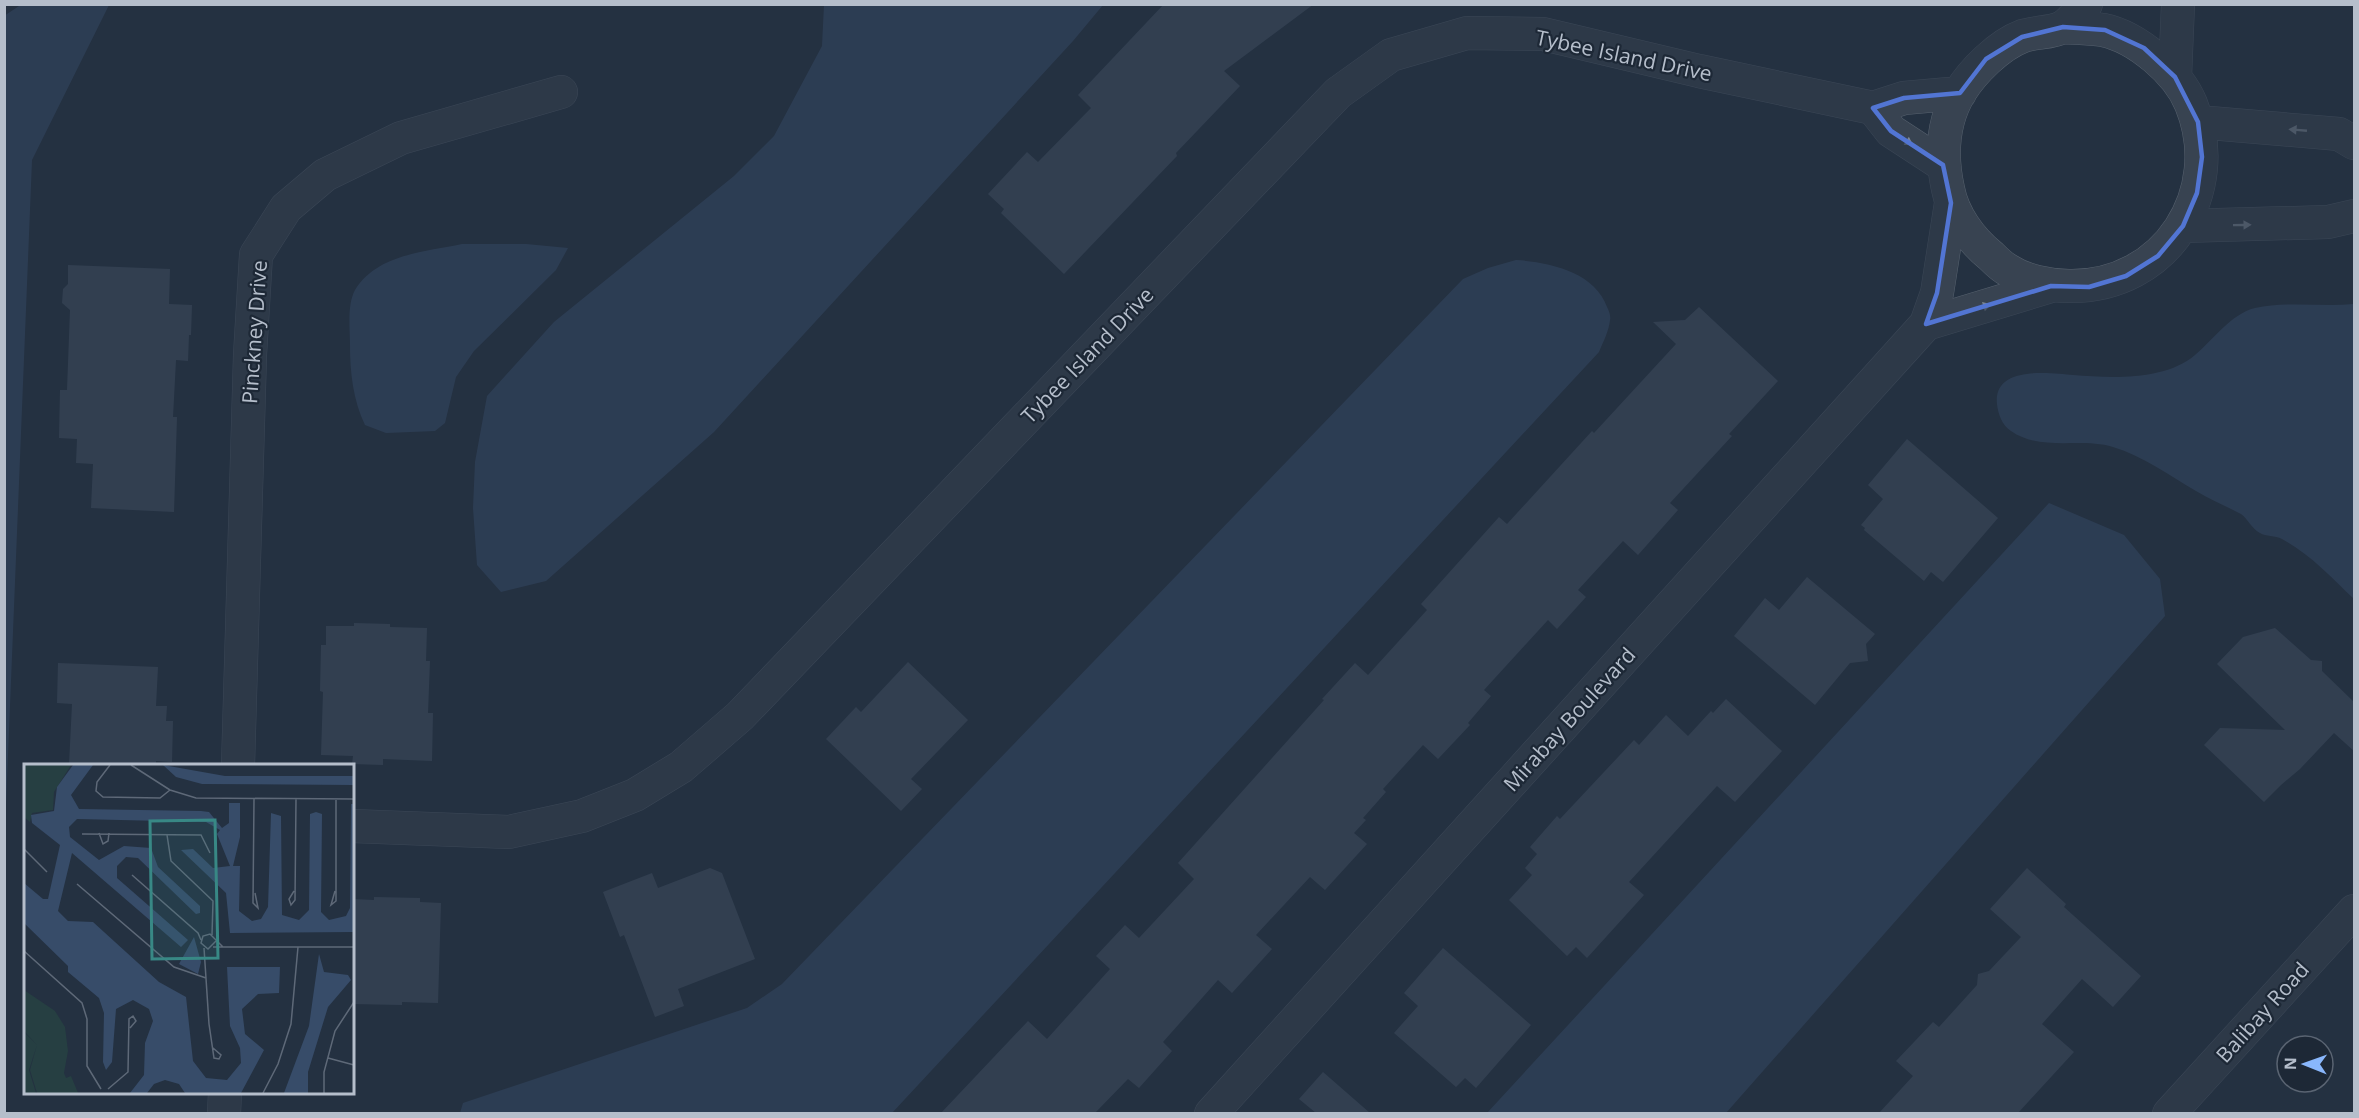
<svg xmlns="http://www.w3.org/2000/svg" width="2359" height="1118" viewBox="0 0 2359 1118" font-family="'Open Sans',sans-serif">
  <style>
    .water { fill: #374c69 }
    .building { fill: #435163 }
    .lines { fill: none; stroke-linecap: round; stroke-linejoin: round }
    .street-casing { stroke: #56616e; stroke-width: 34 }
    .street { stroke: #384351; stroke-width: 33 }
    .oneway { fill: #7d8794 }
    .marked { fill: none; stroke: #5275d3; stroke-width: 4.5; stroke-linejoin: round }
    .labels { text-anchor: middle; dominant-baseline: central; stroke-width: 4.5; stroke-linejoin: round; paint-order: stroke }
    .street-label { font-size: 21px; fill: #b5becb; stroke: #1d2836 }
    .inset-road { fill: none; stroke: #5e6978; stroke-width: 1.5 }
    .view { fill: #388885; fill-opacity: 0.15; stroke: #388885; stroke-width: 3 }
    .inset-edge { fill: none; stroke: #b5becb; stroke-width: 3 }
  </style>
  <rect width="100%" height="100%" fill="#243141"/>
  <path class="water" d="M 22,4 L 109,5 L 32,160 L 5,830 L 4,16 Z
    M 824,5 L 1103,5 L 1073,41 L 714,432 L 546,581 L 501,592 L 477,565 L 473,508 L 475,462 L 487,396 L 554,322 L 734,176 L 774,136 L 822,46 Z
    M 462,244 L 526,244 L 568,248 L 556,270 L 474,351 L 456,377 L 445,423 L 435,431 L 386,433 L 365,425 C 353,400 350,372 350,345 C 350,328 347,305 355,290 C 377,254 425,252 462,244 Z
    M 1516,260 C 1549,262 1595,272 1607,307 C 1609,311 1611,316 1610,320 C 1609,331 1603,342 1599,352 L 892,1113 L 460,1113 L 463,1103 L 747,1008 L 782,984 L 1463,279 L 1488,268 Z
    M 2354,304 L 2354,599 C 2331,577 2310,554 2282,539 C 2275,535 2266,537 2260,533 C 2252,529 2248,519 2241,514 C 2226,506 2211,500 2196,491 C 2169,475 2143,456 2113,447 C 2080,437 2041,452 2011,431 C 2002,425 1998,414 1997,404 C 1993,365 2050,373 2073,375 C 2110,378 2165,381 2195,355 C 2214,339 2231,314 2255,308 C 2287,301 2322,307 2354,304 Z
    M 2049,503 L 2124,535 L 2160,579 L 2165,616 L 1726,1113 L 1487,1113 Z"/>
  <path class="building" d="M 1164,4 L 1314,4 L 1224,71 L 1240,86 L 1176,153 L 1177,156 L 1064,274 L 1001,213 L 1004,209 L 988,194 L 1027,152 L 1038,162 L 1091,108 L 1078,95 Z
    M 68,265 L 170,269 L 169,304 L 192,305 L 191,335 L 189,335 L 188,361 L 176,360 L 173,417 L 177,417 L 174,512 L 91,508 L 93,464 L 76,463 L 77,439 L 59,438 L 60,390 L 67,390 L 70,310 L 62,303 L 63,289 L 68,284 Z
    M 1699,307 L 1778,381 L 1729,434 L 1732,436 L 1670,503 L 1678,510 L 1638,555 L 1623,541 L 1578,590 L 1586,597 L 1557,629 L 1548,620 L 1484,690 L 1491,696 L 1468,723 L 1470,725 L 1438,759 L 1423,745 L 1383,789 L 1386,792 L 1363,818 L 1366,820 L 1354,833 L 1367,844 L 1325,890 L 1310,877 L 1256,935 L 1272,949 L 1232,993 L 1218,980 L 1163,1042 L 1172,1051 L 1139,1088 L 1128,1079 L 1095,1113 L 941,1113 L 1028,1021 L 1047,1039 L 1110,969 L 1096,956 L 1125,925 L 1139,938 L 1194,879 L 1178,863 L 1324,700 L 1322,699 L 1355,663 L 1368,675 L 1427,610 L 1421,604 L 1499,517 L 1507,524 L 1592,431 L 1594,433 L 1676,344 L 1653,322 L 1685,320 Z
    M 1907,439 L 1998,518 L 1943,582 L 1931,572 L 1924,581 L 1864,530 L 1865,528 L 1861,525 L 1883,499 L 1868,485 Z
    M 1807,577 L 1875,634 L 1866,644 L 1868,661 L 1850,663 L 1815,705 L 1734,636 L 1765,598 L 1779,610 Z
    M 354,623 L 390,624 L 390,627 L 427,628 L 426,661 L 430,661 L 428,713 L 433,713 L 432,761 L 383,759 L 383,765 L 352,764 L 353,756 L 321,755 L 323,692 L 320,691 L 321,645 L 326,645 L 326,626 L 354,626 Z
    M 2275,628 L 2311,660 L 2322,661 L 2322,671 L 2355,703 L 2355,752 L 2334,733 L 2300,769 L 2281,785 L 2264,802 L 2204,745 L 2220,728 L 2285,730 L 2217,664 L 2243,637 Z
    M 908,662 L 968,720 L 911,779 L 922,789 L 901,811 L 826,739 L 856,707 L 861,712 Z
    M 58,663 L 158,667 L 156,706 L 167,706 L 166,721 L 173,721 L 172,762 L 156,761 L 156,765 L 69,765 L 72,704 L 57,703 Z
    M 1726,699 L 1782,751 L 1735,802 L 1717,786 L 1629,882 L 1644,895 L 1587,958 L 1576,947 L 1567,956 L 1509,900 L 1532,875 L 1525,868 L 1537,854 L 1530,847 L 1557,816 L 1560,819 L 1634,740 L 1639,745 L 1666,715 L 1688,736 L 1711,711 L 1713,713 Z
    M 710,868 L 722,873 L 755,959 L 678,989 L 684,1006 L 655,1017 L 624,935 L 620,937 L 603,892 L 652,873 L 658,888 Z
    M 2027,868 L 2066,904 L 2064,907 L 2141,976 L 2113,1007 L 2082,979 L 2042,1024 L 2074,1052 L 2018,1113 L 1879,1113 L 1913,1076 L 1896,1061 L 1933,1022 L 1939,1027 L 1977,985 L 1978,974 L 1989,971 L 2021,937 L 1990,909 Z
    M 374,897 L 420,898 L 420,902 L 441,903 L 438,1003 L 402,1002 L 402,1005 L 352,1004 L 352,899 L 374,900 Z
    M 1443,948 L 1531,1025 L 1476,1088 L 1465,1078 L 1456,1087 L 1394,1033 L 1418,1006 L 1404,993 Z
    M 1323,1072 L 1370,1113 L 1316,1113 L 1299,1099 Z"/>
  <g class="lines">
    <g class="street-casing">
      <path id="street" d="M 2063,27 C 2076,28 2090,28 2103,30 C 2137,37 2178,72 2191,104 C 2227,192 2166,288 2069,286 C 2049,286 2025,281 2008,270 C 2002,267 1996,261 1991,256 C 1970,239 1953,215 1948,189 C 1941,157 1942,122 1960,92 C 1973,71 1999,45 2023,36 C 2035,32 2052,33 2063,27 C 2071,22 2079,11 2086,4
        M 2175,77 L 2178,4
        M 1873,108 L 1891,131 L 1943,165
        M 2198,122 L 2339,134 L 2354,143
        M 2183,226 L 2328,222 L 2354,216
        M 1926,324 L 2051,286
        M 238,766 L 250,355 L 256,255 L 286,208 L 325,175 L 401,138 L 561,92
        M 352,826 L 509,832 L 582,816 L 635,795 L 681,767 L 740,716 L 1338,93 L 1391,55 L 1467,33 L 1543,34 L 1699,71 L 1873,108 L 1904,98 L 1960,93
        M 224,1114 L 225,1092
        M 1211,1114 L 1926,324 L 1937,293 L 1951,203
        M 2169,1114 L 2354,911"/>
    </g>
    <use href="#street" class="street"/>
  </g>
  <defs><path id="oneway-solid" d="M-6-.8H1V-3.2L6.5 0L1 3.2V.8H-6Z" transform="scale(1.5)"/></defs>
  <g class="oneway">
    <use href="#oneway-solid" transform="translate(2298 130) rotate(-175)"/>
    <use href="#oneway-solid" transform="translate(1905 140) rotate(33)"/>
    <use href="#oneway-solid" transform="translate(2242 225) rotate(-1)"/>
    <use href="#oneway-solid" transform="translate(1982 307) rotate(-17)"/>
  </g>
  <path d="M0 0H2359V1118H0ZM 2063,27 L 2105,30 L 2144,48 L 2175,77 L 2198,122 L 2202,157 L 2197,193 L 2183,226 L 2158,256 L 2126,276 L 2089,287 L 2051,286 L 1926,324 L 1937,293 L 1951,203 L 1943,165 L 1891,131 L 1873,108 L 1904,98 L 1960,93 L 1986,59 L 2022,37 Z" fill="#243141" fill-opacity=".55" fill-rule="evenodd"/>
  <path class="marked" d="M 2063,27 L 2105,30 L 2144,48 L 2175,77 L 2198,122 L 2202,157 L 2197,193 L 2183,226 L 2158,256 L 2126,276 L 2089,287 L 2051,286 L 1926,324 L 1937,293 L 1951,203 L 1943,165 L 1891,131 L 1873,108 L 1904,98 L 1960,93 L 1986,59 L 2022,37 Z"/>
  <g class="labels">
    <g class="street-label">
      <text transform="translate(1624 55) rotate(12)">Tybee Island Drive</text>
      <text transform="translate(254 332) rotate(-86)">Pinckney Drive</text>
      <text transform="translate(1087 355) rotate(-46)">Tybee Island Drive</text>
      <text transform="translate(1569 719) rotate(-48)">Mirabay Boulevard</text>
      <text transform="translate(2262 1012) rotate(-48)">Balibay Road</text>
    </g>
  </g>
  <g transform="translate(24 764)">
    <rect width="330" height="330" fill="#243141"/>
    <path d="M 0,1 L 47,1 L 30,28 L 29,46 L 8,49 L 6,58 L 0,53 ZM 0,226 L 31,247 L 41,263 L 44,287 L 40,309 L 42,314 L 47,312 L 54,329 L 13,329 L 6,306 L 13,281 L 0,267 ZM 0,268 L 13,281 L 5,306 L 12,329 L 0,329 Z" fill="#263f42"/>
    <path d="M 49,1 L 69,1 L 47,31 L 55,45 L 177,47 L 185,48 L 198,64 L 205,59 L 205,39 L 216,39 L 216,73 L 209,102 L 216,102 L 215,147 L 228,157 L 237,155 L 244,143 L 247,49 L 257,52 L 258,151 L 275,156 L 285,146 L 286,50 L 292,48 L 298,50 L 297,148 L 305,156 L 322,152 L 326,144 L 327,40 L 330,40 L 330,168 L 206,169 L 202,129 L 157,86 L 169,85 L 189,104 L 206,102 L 193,70 L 196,66 L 182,58 L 53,55 L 45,63 L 46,73 L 75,96 L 100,82 L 127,84 L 134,103 L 176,142 L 176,149 L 172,150 L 114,94 L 102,93 L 93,102 L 93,114 L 164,176 L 157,183 L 48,89 L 34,147 L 44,157 L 69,158 L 135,218 L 162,233 L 169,297 L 182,314 L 203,316 L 217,299 L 216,284 L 206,262 L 203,203 L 256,203 L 255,229 L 234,230 L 218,245 L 221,270 L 240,286 L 217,329 L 161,329 L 155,320 L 141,316 L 130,320 L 123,329 L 106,329 L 120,311 L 121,279 L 129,257 L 125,245 L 109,236 L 92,245 L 88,298 L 82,306 L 79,298 L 80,249 L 75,234 L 44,208 L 44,202 L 0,159 L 0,119 L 19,135 L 24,135 L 36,81 L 8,59 L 7,51 L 30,47 L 33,23 ZM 139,1 L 201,12 L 330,12 L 330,21 L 178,20 L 152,13 ZM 170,173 L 177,198 L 174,210 L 155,200 ZM 295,190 L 300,208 L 324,211 L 327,216 L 304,243 L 284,308 L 284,329 L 260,329 L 285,262 Z" fill="#374c69"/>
    <path class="inset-road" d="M 86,1 L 73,18 L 72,27 L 79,33 L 136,34 L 146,26M 107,1 L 146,26 L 172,34 L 330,35M 230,35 L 229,139 L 234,144 L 231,129M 75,69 L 79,80 L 84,77 L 85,69M 58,70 L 177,71 L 186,89M 143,71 L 147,97 L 189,137 L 188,171M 0,85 L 23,108M 108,111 L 174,169 L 177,176M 53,120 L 150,203 L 182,214M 270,127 L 265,135 L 267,141 L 271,136 L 272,35M 311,127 L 307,141 L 312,137 L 312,36M 192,177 L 184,185 L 177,179 L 179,172 L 186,170 L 199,183M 189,183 L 330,183M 180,184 L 185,260 L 190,294 L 195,295 L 197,291 L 189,284M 0,187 L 58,239 L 63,255 L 63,302 L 77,325M 304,294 L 330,301M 84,325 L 104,308 L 105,255 L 109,252 L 112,257 L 106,264M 239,329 L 254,300 L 267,260 L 274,183M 300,329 L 300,308 L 311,267 L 330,238"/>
    <path class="view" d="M 191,56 L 194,194 L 128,195 L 126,57 Z"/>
    <rect width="330" height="330" class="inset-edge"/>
  </g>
  <rect width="2359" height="1118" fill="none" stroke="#b5becb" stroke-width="12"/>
  <g transform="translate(2305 1064) rotate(271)"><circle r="28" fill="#1d2836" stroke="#5a6472" stroke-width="1.5"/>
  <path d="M0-4.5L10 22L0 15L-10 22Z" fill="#89b7fc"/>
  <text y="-9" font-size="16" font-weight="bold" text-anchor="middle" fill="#b5becb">N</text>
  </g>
</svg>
